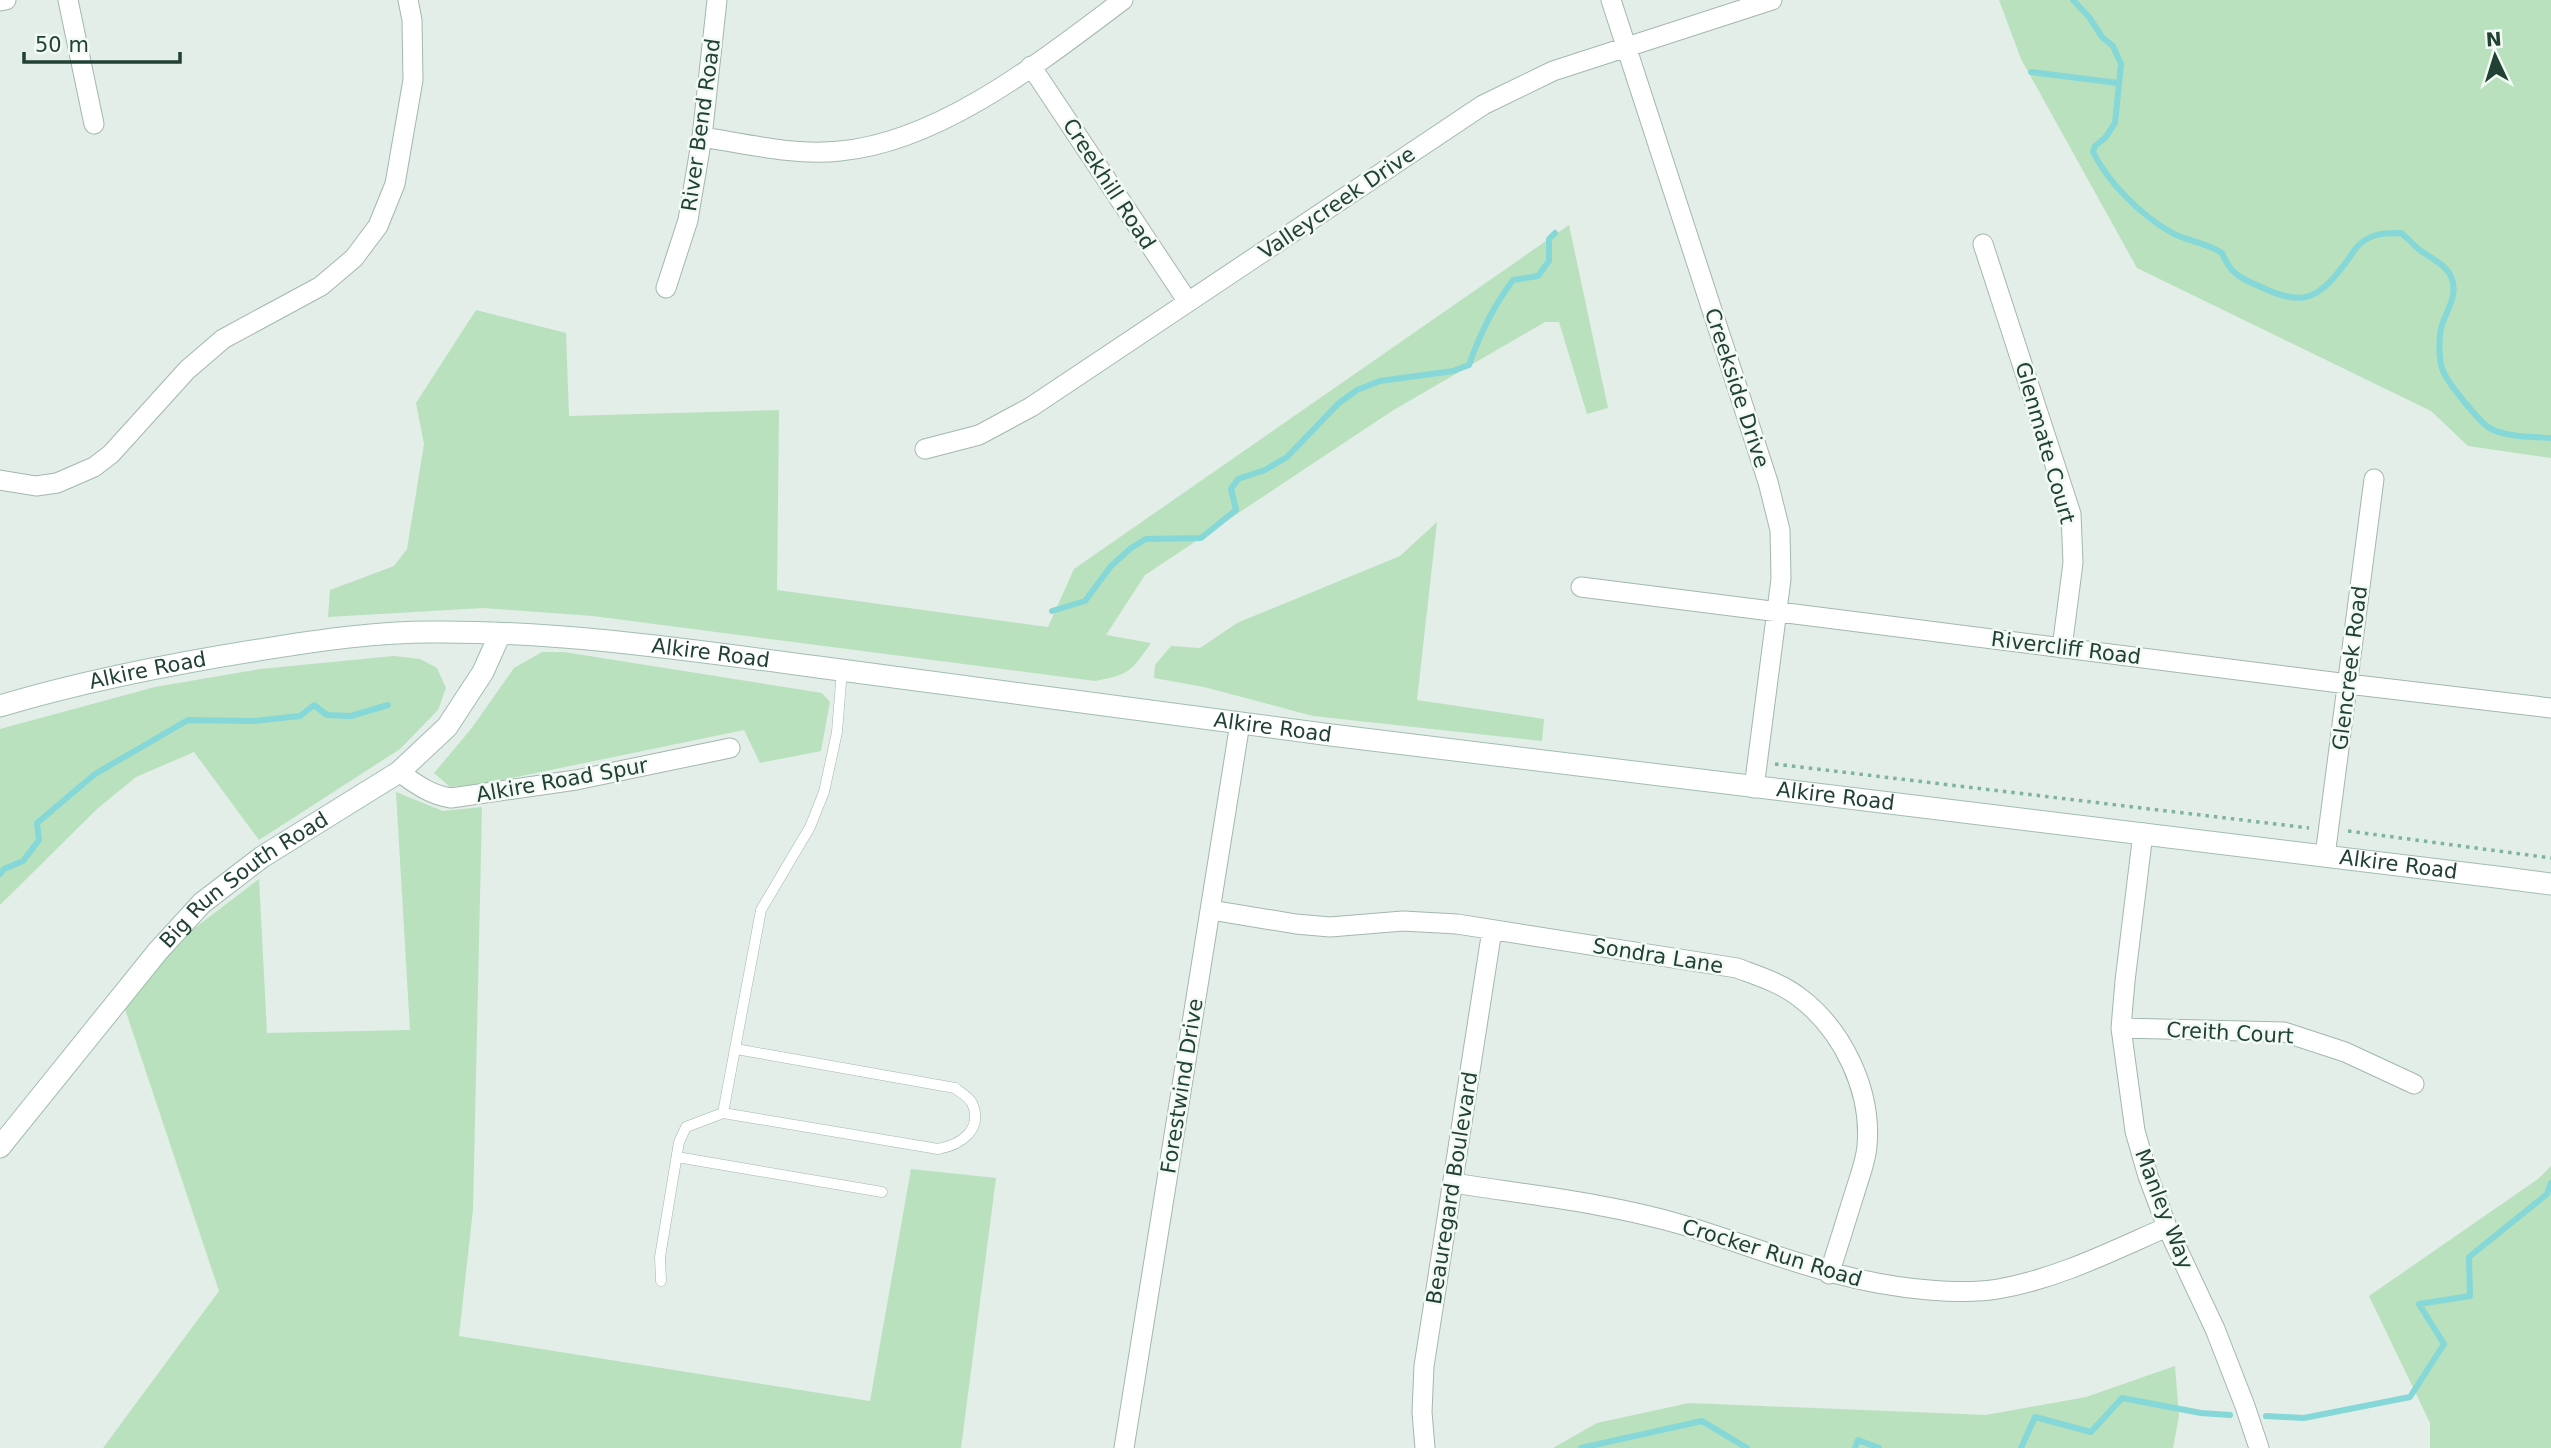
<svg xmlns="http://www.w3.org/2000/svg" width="2551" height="1448" viewBox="0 0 2551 1448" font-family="'DejaVu Sans',sans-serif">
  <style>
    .green { fill: #b9e1be }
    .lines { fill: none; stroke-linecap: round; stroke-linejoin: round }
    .stream { stroke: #85d7d8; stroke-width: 6 }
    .lane-casing { stroke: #a4b7ad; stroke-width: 11 }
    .street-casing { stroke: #a4b7ad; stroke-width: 21 }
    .secondary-casing { stroke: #a2beb0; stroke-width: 23 }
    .path { stroke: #7fb49c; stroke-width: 3.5; stroke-dasharray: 3.5 5; stroke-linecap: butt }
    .lane { stroke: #fff; stroke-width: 10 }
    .street { stroke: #fff; stroke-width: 19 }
    .secondary { stroke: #fff; stroke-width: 21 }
    .labels { text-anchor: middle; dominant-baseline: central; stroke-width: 5; stroke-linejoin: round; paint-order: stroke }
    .street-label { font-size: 21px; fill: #204133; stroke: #f3faf5 }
  </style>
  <rect width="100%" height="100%" fill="#e2eee7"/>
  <path class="green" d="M 1999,0 L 2551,0 L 2551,458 L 2468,446 L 2431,411 L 2137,268 L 2021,59 Z
    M 1569,225 L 1608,408 L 1587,414 L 1559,322 L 1545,322 L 1392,411 L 1145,575 L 1106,635 L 1151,643 C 1130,672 1131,674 1095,681 L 593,616 L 483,608 L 328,617 L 330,590 L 394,566 L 407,549 L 424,444 L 416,403 L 476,310 L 566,333 L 569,416 L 779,410 L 777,590 L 1048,627 L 1074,569 Z
    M 1437,522 L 1417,700 L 1544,719 L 1542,741 L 1313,716 L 1204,687 L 1154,678 L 1155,665 L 1171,646 L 1200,648 L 1237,623 L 1400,556 Z
    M 542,652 L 564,652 L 822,693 L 830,702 L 821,751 L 760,763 L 744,730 L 483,784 L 450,787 L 434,773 L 471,729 L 514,668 Z
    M 394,656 L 420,659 L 437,668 L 446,688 L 438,710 L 400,749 L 259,840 L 194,752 L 136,777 L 97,809 L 0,905 L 0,729 L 155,687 L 260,669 Z
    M 396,792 L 443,811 L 482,807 L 473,1209 L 459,1336 L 870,1401 L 911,1169 L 996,1178 L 961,1448 L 103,1448 L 219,1291 L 125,1009 L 183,937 L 259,879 L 267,1033 L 410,1030 Z
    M 2551,1166 L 2551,1448 L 2430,1448 L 2430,1423 L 2369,1296 L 2538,1179 Z
    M 2175,1366 L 2179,1416 L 2173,1448 L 1553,1448 L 1597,1423 L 1689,1403 L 1986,1415 L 2086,1397 Z"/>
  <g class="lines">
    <path class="stream" d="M 2073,0 L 2089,17 L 2102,37 L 2113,46 L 2121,64 L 2115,123 L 2105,138 L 2095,146 L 2093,152 C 2109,184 2141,215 2172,233 C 2188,241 2207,243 2222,253 C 2231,275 2241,278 2261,287 C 2301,306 2317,301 2344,265 C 2350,258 2353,250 2360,244 C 2372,233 2386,233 2401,233 C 2408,238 2414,246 2421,251 C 2431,258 2448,266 2452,279 C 2459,300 2441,316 2440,335 C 2439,346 2439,363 2444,373 C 2449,384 2478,420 2488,427 C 2502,437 2534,437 2551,438
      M 2031,72 L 2118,83
      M 1052,611 L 1085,601 L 1111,566 L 1131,548 L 1146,539 L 1201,538 L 1236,510 L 1231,489 L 1238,479 L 1265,470 L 1287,457 L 1339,403 L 1357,390 L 1380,381 L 1453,371 L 1469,365 C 1480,333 1493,307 1513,280 L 1538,276 L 1549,261 L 1549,239 L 1555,233
      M 0,874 L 4,869 L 23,861 L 39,840 L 37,823 L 95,774 L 188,720 L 254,721 L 300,716 L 314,705 L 327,715 L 351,716 L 388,705
      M 2266,1416 L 2304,1418 L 2410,1397 L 2444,1344 L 2419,1304 L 2470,1296 L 2469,1257 L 2547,1194 L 2551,1183
      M 1581,1448 L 1702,1421 L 1747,1448
      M 1855,1448 L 1858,1440 L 1879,1448
      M 2021,1448 L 2035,1417 L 2091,1432 L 2122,1398 L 2201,1413 L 2230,1415"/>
    <g class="lane-casing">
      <path id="lane" d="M 723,1113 L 938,1149 C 960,1145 984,1130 972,1103 C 969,1097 960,1092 955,1088 L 736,1049
        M 677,1157 L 882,1192
        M 661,1281 L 660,1257 L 679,1142 L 686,1127 L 723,1113 L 761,910 L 810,827 L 824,792 L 837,732 L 842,670"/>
    </g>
    <g class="street-casing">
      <path id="street" d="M 68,0 L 94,124
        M 1611,0 L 1768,482 L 1780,530 L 1781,579 L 1754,788
        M 0,1 L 6,0
        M 1031,66 L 1188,302
        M 702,137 C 747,144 795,156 840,151 C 941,142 1044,59 1123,0
        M 1983,244 L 2071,514 L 2073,563 L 2062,648
        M 666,288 L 688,220 L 702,137 L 717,0
        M 925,449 L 979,435 L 1031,407 L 1483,105 L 1553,71 L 1772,0
        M 0,480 L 36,486 L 57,483 L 94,467 L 111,454 L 187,370 L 223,339 L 321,286 L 354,258 L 378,226 L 395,184 L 413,80 L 412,20 L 408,0
        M 1581,587 L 2348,684 L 2551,708
        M 399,772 C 416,784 430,795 451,798 L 576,780 L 730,748
        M 2143,833 L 2125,981 L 2121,1028 L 2135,1131 L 2148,1176 L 2167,1227 L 2215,1329 L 2245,1406 L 2259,1448
        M 2325,856 L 2374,479
        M 1211,910 L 1296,924 L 1330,927 L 1403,921 L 1457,924 L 1737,968 C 1758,976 1781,983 1799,997 C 1843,1030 1872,1091 1867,1146 C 1866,1161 1859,1178 1855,1192 C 1846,1220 1838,1247 1829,1274
        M 2121,1028 L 2284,1032 L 2345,1052 L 2414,1084
        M 1453,1183 C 1530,1195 1608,1203 1683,1225 C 1768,1251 1839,1283 1929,1290 C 1952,1292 1975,1293 1998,1289 C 2057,1279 2112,1251 2167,1227
        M 1124,1448 L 1240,723
        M 1425,1448 L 1422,1412 L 1424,1366 L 1492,930"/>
    </g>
    <g class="secondary-casing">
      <g id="secondary">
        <path id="s1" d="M 0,706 C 87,680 176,663 265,649 C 321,640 376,632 432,632 C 562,631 690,650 818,667 C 989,689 1160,713 1331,735 C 1738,786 2145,831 2551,884"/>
        <path id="s2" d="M 0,1147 L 158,951 L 202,903 L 262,857 L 399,772 L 447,727 L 483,672 L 500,634"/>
      </g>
    </g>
    <path class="path" d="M 1775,764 L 2309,828
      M 2348,831 L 2551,858"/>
    <use href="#lane" class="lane"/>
    <use href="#street" class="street"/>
    <use href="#secondary" class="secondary"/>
  </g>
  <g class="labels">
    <g class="street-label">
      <text transform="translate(701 125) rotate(-82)">River Bend Road</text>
      <text transform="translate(1109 184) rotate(57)">Creekhill Road</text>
      <text transform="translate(1337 203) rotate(-34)">Valleycreek Drive</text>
      <text transform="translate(1737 388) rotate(72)">Creekside Drive</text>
      <text transform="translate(2045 443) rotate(74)">Glenmate Court</text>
      <text transform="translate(2066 648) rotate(7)">Rivercliff Road</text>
      <text stroke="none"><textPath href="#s1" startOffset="719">Alkire Road</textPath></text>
      <text transform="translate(2350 668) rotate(-83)">Glencreek Road</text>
      <text stroke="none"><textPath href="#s1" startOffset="152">Alkire Road</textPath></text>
      <text stroke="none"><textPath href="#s1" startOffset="1286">Alkire Road</textPath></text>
      <text transform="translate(562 780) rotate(-10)">Alkire Road Spur</text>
      <text stroke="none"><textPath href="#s1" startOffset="1853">Alkire Road</textPath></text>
      <text stroke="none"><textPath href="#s1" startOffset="2420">Alkire Road</textPath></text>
      <text stroke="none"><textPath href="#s2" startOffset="364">Big Run South Road</textPath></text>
      <text transform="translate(1658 956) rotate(9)">Sondra Lane</text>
      <text transform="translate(2230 1033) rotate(3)">Creith Court</text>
      <text transform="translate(1182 1086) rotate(-81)">Forestwind Drive</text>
      <text transform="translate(1452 1188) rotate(-81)">Beauregard Boulevard</text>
      <text transform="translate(2164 1209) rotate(69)">Manley Way</text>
      <text transform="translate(1772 1253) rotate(17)">Crocker Run Road</text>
    </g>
  </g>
  <g transform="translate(2495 56) rotate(356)" stroke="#f3faf5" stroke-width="5" paint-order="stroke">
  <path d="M0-5L12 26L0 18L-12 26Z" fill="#204133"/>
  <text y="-10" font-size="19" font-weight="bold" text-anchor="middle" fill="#204133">N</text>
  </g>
  <path d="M24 52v10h156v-10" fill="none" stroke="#204133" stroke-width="3.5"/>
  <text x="35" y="52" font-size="21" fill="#204133" stroke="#f3faf5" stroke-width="5" paint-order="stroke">50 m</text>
</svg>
